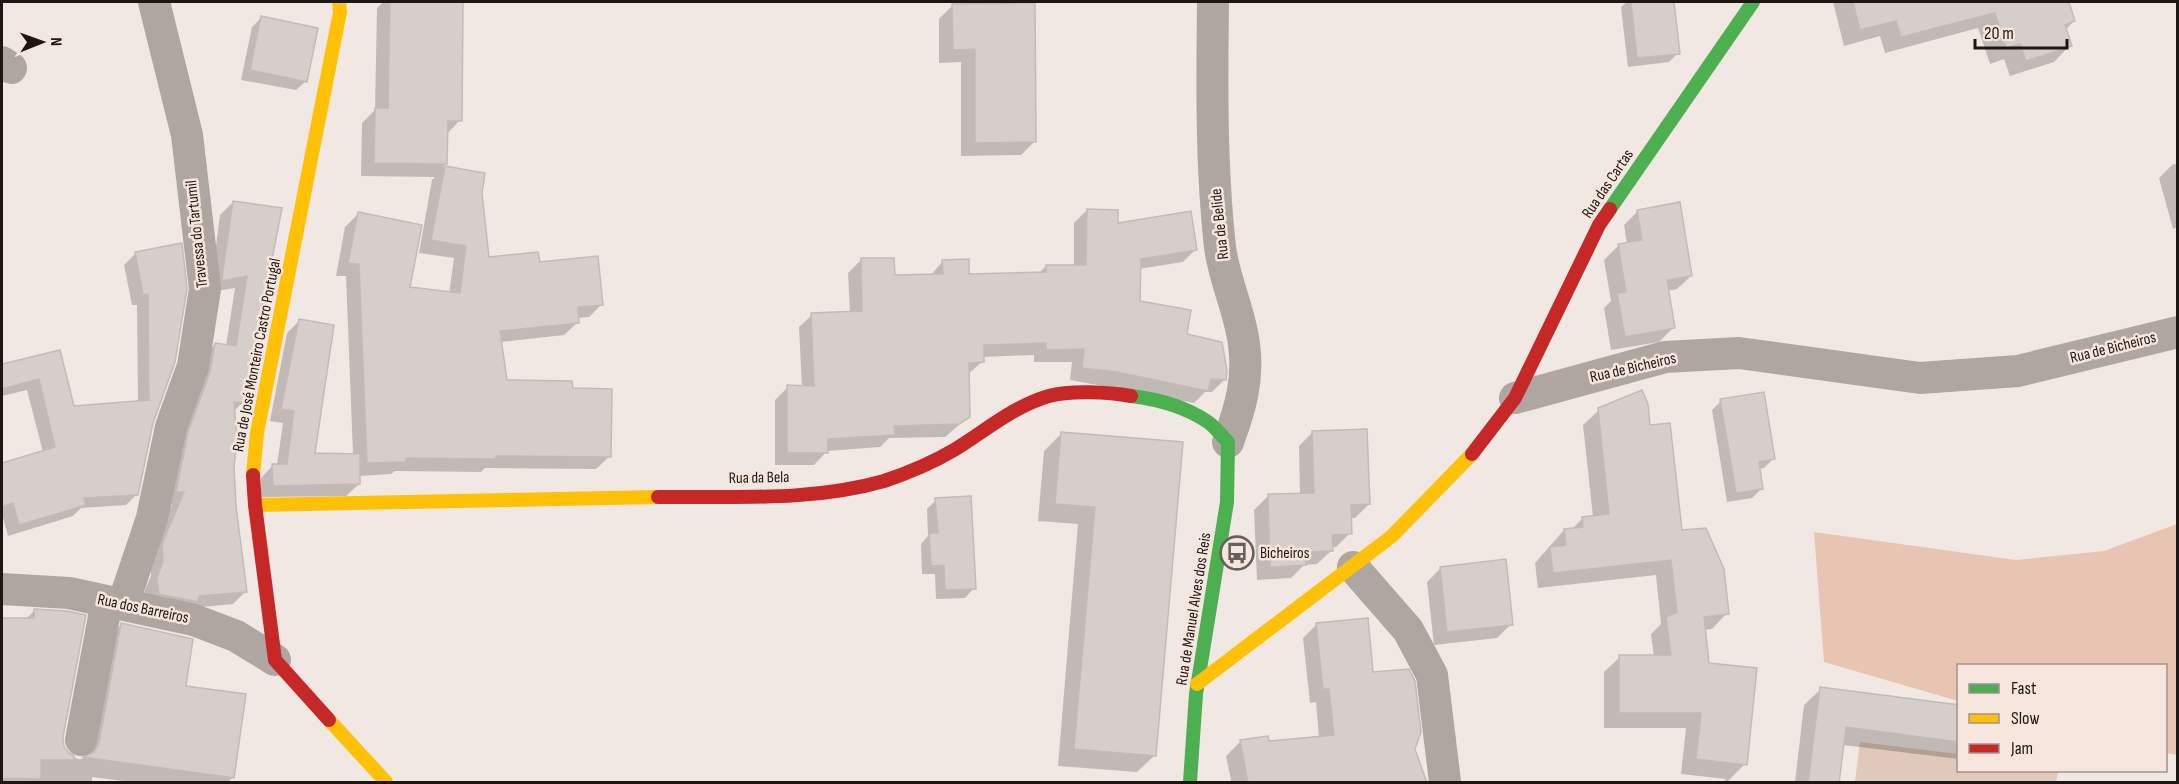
<svg xmlns="http://www.w3.org/2000/svg" width="2179" height="784" viewBox="0 0 2179 784" font-family="'Sofia Sans Condensed',sans-serif">
  <style>
    .green { fill: #e0c9bb }
    .forest { fill: #e8c5b2 }
    .shadow { fill: #0003 }
    .building { fill: #d6ceca; stroke: #c2bbb8; stroke-width: 1.5 }
    .lines { fill: none; stroke-linecap: round; stroke-linejoin: round }
    .street { stroke: #afa6a1; stroke-width: 32 }
    .fast { stroke: #4caf50; stroke-width: 14 }
    .slow { stroke: #ffc107; stroke-width: 14 }
    .jam { stroke: #c62828; stroke-width: 14 }
    .labels { text-anchor: middle; dominant-baseline: central; stroke-width: 5; stroke-linejoin: round; paint-order: stroke }
    .street-label { font-size: 16px; fill: #1d1714; stroke: #f7e6dd }
    .poi-label { font-size: 16px; fill: #1d1714; stroke: #f7e6dd; text-anchor: start }
  </style>
  <rect width="100%" height="100%" fill="#f1e8e3"/>
  <path class="green" d="M 1860,742 L 1958,754 L 1958,770 L 2058,771 L 2056,782 L 1855,782 Z"/>
  <path class="forest" d="M 2177,524 L 2177,755 L 2166,753 L 2166,666 L 1958,666 L 1958,701 L 1824,662 L 1814,532 L 2016,560 L 2104,551 Z"/>
  <path class="shadow" d="M 383,2 L 462,2 L 460,120 L 447,134 L 446,163 L 443,167 L 484,175 L 480,193 L 488,258 L 538,264 L 602,304 L 589,317 L 577,318 L 578,322 L 564,335 L 500,342 L 505,382 L 571,390 L 610,456 L 596,469 L 485,468 L 481,472 L 395,471 L 391,474 L 359,476 L 359,484 L 346,496 L 261,497 L 261,478 L 273,465 L 277,465 L 283,423 L 270,421 L 287,333 L 299,321 L 313,455 L 353,455 L 346,276 L 336,276 L 345,227 L 358,214 L 408,288 L 449,294 L 454,258 L 419,253 L 432,180 L 435,177 L 361,176 L 362,123 L 375,110 L 377,8 Z
    M 972,2 L 1025,2 L 1035,141 L 1021,155 L 961,156 L 961,62 L 939,63 L 939,19 L 953,5 L 972,5 Z
    M 1627,2 L 1672,2 L 1678,53 L 1669,62 L 1628,67 L 1621,7 Z
    M 1833,2 L 2067,2 L 2074,21 L 2065,30 L 2070,45 L 2054,62 L 2010,76 L 2004,59 L 1990,64 L 1978,28 L 1885,53 L 1880,36 L 1844,46 Z
    M 261,18 L 306,81 L 296,90 L 241,80 L 252,27 Z
    M 2178,163 L 2178,227 L 2173,229 L 2159,178 L 2172,165 Z
    M 233,202 L 281,209 L 242,403 L 233,412 L 235,506 L 246,591 L 233,604 L 190,608 L 146,606 L 144,592 L 151,576 L 150,558 L 172,504 L 164,505 L 202,357 L 215,344 L 226,346 L 235,288 L 210,292 L 220,215 Z
    M 1087,210 L 1117,224 L 1196,249 L 1183,262 L 1139,269 L 1139,302 L 1185,335 L 1225,379 L 1212,392 L 1205,392 L 1194,403 L 1070,380 L 1072,362 L 1034,362 L 1034,355 L 982,357 L 983,361 L 968,374 L 969,416 L 945,437 L 889,438 L 880,447 L 827,451 L 814,465 L 775,465 L 775,400 L 788,387 L 802,387 L 799,327 L 812,315 L 850,313 L 848,273 L 861,260 L 893,277 L 930,276 L 943,261 L 968,275 L 1039,273 L 1046,266 L 1074,266 L 1074,223 Z
    M 1638,211 L 1691,276 L 1677,289 L 1667,291 L 1673,328 L 1659,342 L 1611,350 L 1604,308 L 1611,301 L 1604,260 L 1618,246 L 1627,244 L 1624,225 Z
    M 180,245 L 152,423 L 137,494 L 126,505 L 81,508 L 73,516 L 8,536 L 2,514 L 2,465 L 43,452 L 27,390 L 2,396 L 2,368 L 4,365 L 59,352 L 73,407 L 138,402 L 137,305 L 132,305 L 124,265 L 136,253 Z
    M 1721,401 L 1773,459 L 1764,468 L 1759,469 L 1762,488 L 1752,498 L 1727,502 L 1712,410 Z
    M 1599,410 L 1649,427 L 1681,532 L 1727,613 L 1712,629 L 1704,630 L 1708,664 L 1745,764 L 1727,782 L 1734,782 L 1723,782 L 1726,779 L 1681,774 L 1686,728 L 1604,728 L 1604,672 L 1620,657 L 1654,657 L 1651,634 L 1661,624 L 1656,575 L 1538,588 L 1535,563 L 1564,530 L 1571,530 L 1583,518 L 1593,517 L 1583,425 Z
    M 1313,432 L 1369,504 L 1355,518 L 1350,518 L 1350,533 L 1336,547 L 1331,547 L 1331,551 L 1317,564 L 1304,565 L 1291,578 L 1257,580 L 1254,510 L 1268,496 L 1300,495 L 1299,446 Z
    M 1062,433 L 1181,444 L 1155,755 L 1137,772 L 1058,766 L 1078,524 L 1038,521 L 1044,451 Z
    M 936,500 L 974,588 L 965,598 L 936,599 L 935,574 L 922,574 L 921,544 L 928,536 L 927,509 Z
    M 1441,568 L 1511,624 L 1497,638 L 1434,645 L 1427,582 Z
    M 35,610 L 62,746 L 68,754 L 78,759 L 83,759 L 105,641 L 122,624 L 184,687 L 232,778 L 228,782 L 131,782 L 92,777 L 92,782 L 2,782 L 2,619 L 26,619 Z
    M 1317,624 L 1371,673 L 1313,782 L 1229,782 L 1231,780 L 1226,756 L 1240,742 L 1268,743 L 1319,738 L 1316,702 L 1310,703 L 1303,638 Z
    M 1821,689 L 1958,706 L 1958,759 L 1843,745 L 1838,782 L 1795,782 L 1804,705 Z"/>
  <path class="building" d="M 390,2 L 463,2 L 462,121 L 448,121 L 447,164 L 374,163 L 375,108 L 388,108 Z
    M 1631,2 L 1674,2 L 1680,54 L 1637,58 Z
    M 1853,2 L 2069,2 L 2075,21 L 2065,25 L 2072,46 L 2026,61 L 2020,44 L 2006,48 L 1995,13 L 1901,37 L 1896,21 L 1860,30 Z
    M 1035,3 L 1036,142 L 975,143 L 975,49 L 953,50 L 952,4 Z
    M 261,16 L 318,28 L 307,82 L 250,70 Z
    M 445,166 L 485,173 L 482,193 L 489,257 L 538,252 L 540,262 L 598,256 L 603,305 L 578,307 L 579,323 L 500,331 L 507,380 L 572,381 L 573,388 L 612,389 L 611,457 L 496,456 L 496,459 L 406,458 L 406,462 L 367,463 L 359,264 L 348,263 L 358,212 L 422,225 L 410,287 L 460,293 L 466,246 L 431,240 Z
    M 233,201 L 282,208 L 244,403 L 234,402 L 237,441 L 234,467 L 236,506 L 247,592 L 199,596 L 198,602 L 159,594 L 157,578 L 163,561 L 162,544 L 184,492 L 176,492 L 188,432 L 210,372 L 215,343 L 236,346 L 247,276 L 222,281 L 222,278 Z
    M 1680,202 L 1692,276 L 1667,280 L 1675,328 L 1625,337 L 1617,293 L 1626,292 L 1618,244 L 1642,240 L 1637,210 Z
    M 1087,209 L 1118,210 L 1118,223 L 1191,211 L 1197,250 L 1141,259 L 1140,301 L 1191,310 L 1187,334 L 1222,342 L 1227,371 L 1226,380 L 1211,379 L 1208,391 L 1117,372 L 1082,368 L 1084,349 L 1046,350 L 1046,343 L 984,345 L 984,362 L 969,363 L 970,417 L 959,424 L 894,426 L 895,435 L 828,439 L 828,453 L 787,453 L 787,385 L 814,386 L 811,313 L 862,311 L 861,258 L 894,258 L 895,275 L 943,274 L 942,260 L 969,259 L 969,274 L 1046,272 L 1046,265 L 1086,265 Z
    M 182,243 L 187,289 L 175,362 L 153,423 L 138,495 L 84,498 L 86,505 L 19,525 L 13,503 L 2,507 L 2,463 L 55,447 L 39,379 L 2,389 L 2,364 L 60,350 L 74,406 L 149,400 L 148,294 L 143,295 L 135,252 Z
    M 299,319 L 334,325 L 315,453 L 360,454 L 360,484 L 273,486 L 272,464 L 287,464 L 294,411 L 281,409 Z
    M 1642,390 L 1648,404 L 1650,425 L 1670,423 L 1682,530 L 1706,528 L 1724,569 L 1729,614 L 1704,617 L 1709,663 L 1757,668 L 1747,765 L 1696,759 L 1701,713 L 1619,713 L 1619,655 L 1671,655 L 1666,617 L 1677,612 L 1671,560 L 1553,573 L 1550,547 L 1566,545 L 1564,529 L 1583,527 L 1582,517 L 1609,514 L 1598,408 Z
    M 1764,392 L 1775,459 L 1759,462 L 1763,489 L 1736,493 L 1720,399 Z
    M 1367,429 L 1370,504 L 1351,505 L 1352,534 L 1332,535 L 1333,551 L 1305,552 L 1306,565 L 1270,567 L 1268,494 L 1314,493 L 1312,431 Z
    M 1061,432 L 1183,442 L 1156,756 L 1074,749 L 1095,507 L 1055,504 Z
    M 971,496 L 976,589 L 945,590 L 944,565 L 931,566 L 929,533 L 938,533 L 935,498 Z
    M 1506,559 L 1513,625 L 1447,632 L 1440,567 Z
    M 34,609 L 67,611 L 86,615 L 63,737 L 64,747 L 69,753 L 74,756 L 74,760 L 41,760 L 41,779 L 2,778 L 2,618 L 34,618 Z
    M 1368,618 L 1373,672 L 1409,669 L 1415,681 L 1421,732 L 1415,749 L 1427,783 L 1248,783 L 1240,740 L 1268,736 L 1269,741 L 1334,735 L 1329,689 L 1323,689 L 1316,623 Z
    M 121,623 L 193,639 L 186,686 L 246,694 L 234,778 L 83,757 L 94,752 L 99,743 Z
    M 1820,687 L 1959,705 L 1959,742 L 1846,727 L 1839,783 L 1808,783 Z"/>
  <g class="lines">
    <path class="street" d="M 1213,2 C 1212,83 1211,165 1220,247 C 1224,280 1240,311 1244,344 C 1249,380 1240,409 1228,442
      M 2,62 L 11,68
      M 1515,398 L 1665,357 L 1739,353 L 1920,378 L 2018,371 L 2178,332
      M 1353,567 L 1408,630 L 1432,675 L 1445,782
      M 2,589 L 69,593 L 194,620 L 236,636 L 275,660
      M 123,604 L 152,518 L 171,427 L 193,366 L 205,289 L 187,135 L 154,2
      M 81,740 L 107,601"/>
    <path class="fast" d="M 1610,209 L 1753,2
      M 1131,396 C 1156,399 1186,407 1208,422 C 1215,427 1221,435 1228,442 L 1227,502 L 1196,694 L 1190,782"/>
    <path class="slow" d="M 253,475 L 257,433 L 340,12 L 339,2
      M 255,505 L 658,497
      M 1197,684 L 1392,536 L 1472,454
      M 329,720 L 386,782"/>
    <path class="jam" d="M 1472,454 L 1515,398 L 1599,225 L 1610,209
      M 253,475 L 255,505 L 275,660 L 329,720
      M 658,497 C 733,496 811,502 884,481 C 908,473 932,463 954,450 C 985,431 1014,406 1049,396 C 1070,390 1109,392 1131,396"/>
  </g>
  <defs>
    <g id="bus-ring" transform="scale(1.725)"><circle r="9.5" fill="#f7e6dd" stroke="#67605c" stroke-width="1.5"/><path d="M-5-6H5V4H4V6H2V4H-2V6H-4V4H-5ZM-3.5-4V0h7V-4ZM-3.5 1.2v1.5H-2V1.2ZM2 1.2v1.5H3.5V1.2Z" fill="#67605c"/></g>
  </defs>
  <g fill-rule="evenodd">
    <use href="#bus-ring" x="1237" y="553"/>
  </g>
  <g class="labels">
    <g class="street-label">
      <text transform="translate(1608 184) rotate(-56)">Rua das Cartas</text>
      <text transform="translate(1220 224) rotate(-96)">Rua de Belide</text>
      <text transform="translate(197 234) rotate(-96)">Travessa do Tartumil</text>
      <text transform="translate(2113 348) rotate(-14)">Rua de Bicheiros</text>
      <text transform="translate(257 355) rotate(-79)">Rua de José Monteiro Castro Portugal</text>
      <text transform="translate(1633 368) rotate(-13)">Rua de Bicheiros</text>
      <text transform="translate(759 478) rotate(-1)">Rua da Bela</text>
      <text transform="translate(143 609) rotate(12)">Rua dos Barreiros</text>
      <text transform="translate(1194 609) rotate(-81)">Rua de Manuel Alves dos Reis</text>
    </g>
    <g class="poi-label">
      <text x="1260" y="553">Bicheiros</text>
    </g>
  </g>
  <rect width="2179" height="784" fill="none" stroke="#1d1714" stroke-width="6"/>
  <rect x="1957" y="664" width="210" height="108" fill="#f7e6dd" stroke="#a0938d" stroke-width="1.5"/>
  <rect x="1969" y="684" width="30" height="9" fill="#4caf50" stroke="#a0938d" stroke-width="1.5"/>
  <text x="2011" y="694" font-size="18" fill="#1d1714">Fast</text>
  <rect x="1969" y="714" width="30" height="9" fill="#ffc107" stroke="#a0938d" stroke-width="1.5"/>
  <text x="2011" y="724" font-size="18" fill="#1d1714">Slow</text>
  <rect x="1969" y="744" width="30" height="9" fill="#c62828" stroke="#a0938d" stroke-width="1.5"/>
  <text x="2011" y="754" font-size="18" fill="#1d1714">Jam</text>
  <g transform="translate(42 42) rotate(89)" stroke="#f7e6dd" stroke-width="4.5" paint-order="stroke">
  <path d="M0-4.5L10 22L0 15L-10 22Z" fill="#1d1714"/>
  <text y="-9" font-size="16" font-weight="bold" text-anchor="middle" fill="#1d1714">N</text>
  </g>
  <path d="M1975 39v9h92v-9" fill="none" stroke="#1d1714" stroke-width="3"/>
  <text x="1984" y="39" font-size="18" fill="#1d1714" stroke="#f7e6dd" stroke-width="4.5" paint-order="stroke">20 m</text>
</svg>
